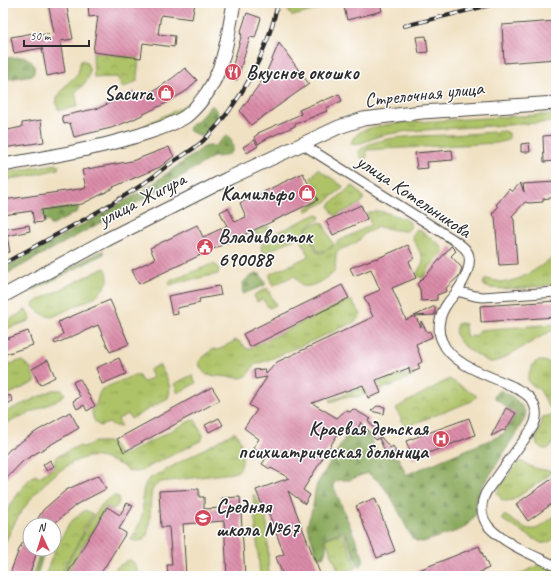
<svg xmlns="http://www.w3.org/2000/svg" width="559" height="579" viewBox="0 0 559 579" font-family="Caveat,sans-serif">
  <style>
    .grass { fill: url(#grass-tufts); stroke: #6c774a }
    .forest { fill: url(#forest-firs); stroke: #5a6a44 }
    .park { fill: url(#park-crowns); stroke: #6c774a }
    .pitch { fill: #aec368; stroke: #6c774a }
    .building { fill: url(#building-back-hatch) }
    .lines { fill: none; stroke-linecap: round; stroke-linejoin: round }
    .minor-casing { stroke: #494642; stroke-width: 11 }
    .secondary-casing { stroke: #494642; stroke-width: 15 }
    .minor { stroke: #fff; stroke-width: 9 }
    .secondary { stroke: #fff; stroke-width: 13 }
    .rail-casing { stroke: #2b2b2b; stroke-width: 4 }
    .rail { stroke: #fff; stroke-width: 2.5; stroke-dasharray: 8; stroke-linecap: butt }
    .labels { text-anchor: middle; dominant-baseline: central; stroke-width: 3; stroke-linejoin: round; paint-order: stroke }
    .poi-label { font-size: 20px; font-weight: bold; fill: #2b2b2b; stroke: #fff; text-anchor: start }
    .street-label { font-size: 20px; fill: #2b2b2b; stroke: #fff }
  </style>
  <defs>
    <pattern id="grass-tufts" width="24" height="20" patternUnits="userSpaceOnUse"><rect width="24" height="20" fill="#aec368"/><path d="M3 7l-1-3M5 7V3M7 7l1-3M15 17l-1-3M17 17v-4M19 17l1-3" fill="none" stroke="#8e9f56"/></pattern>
    <pattern id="forest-firs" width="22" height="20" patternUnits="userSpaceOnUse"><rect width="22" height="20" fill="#8aa95c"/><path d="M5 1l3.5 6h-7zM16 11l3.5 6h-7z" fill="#718a4c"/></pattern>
    <pattern id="park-crowns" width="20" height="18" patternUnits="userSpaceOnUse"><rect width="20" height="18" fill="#aec368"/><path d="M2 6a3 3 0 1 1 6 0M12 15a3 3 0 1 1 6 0" fill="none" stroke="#8e9f56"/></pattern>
    <pattern id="building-back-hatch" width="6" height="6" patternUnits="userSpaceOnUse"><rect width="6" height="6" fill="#db8ca9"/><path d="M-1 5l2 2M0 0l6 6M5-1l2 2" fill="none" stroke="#b2738a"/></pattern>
  </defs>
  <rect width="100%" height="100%" fill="#fff"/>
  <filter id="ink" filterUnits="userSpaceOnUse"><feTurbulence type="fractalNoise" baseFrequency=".025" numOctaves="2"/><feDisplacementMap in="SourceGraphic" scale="8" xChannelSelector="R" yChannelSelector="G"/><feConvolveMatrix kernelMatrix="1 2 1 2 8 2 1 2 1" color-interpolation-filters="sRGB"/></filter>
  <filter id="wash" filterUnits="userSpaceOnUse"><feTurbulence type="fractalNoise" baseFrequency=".012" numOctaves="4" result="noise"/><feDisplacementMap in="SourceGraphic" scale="16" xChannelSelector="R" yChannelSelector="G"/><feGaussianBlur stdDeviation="0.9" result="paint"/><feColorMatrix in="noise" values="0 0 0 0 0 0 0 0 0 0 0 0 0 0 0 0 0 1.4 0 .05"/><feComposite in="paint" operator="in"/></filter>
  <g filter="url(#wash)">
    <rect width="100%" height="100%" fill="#f0e1c3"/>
    <path class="grass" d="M 287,3 L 342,3 L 293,16 L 290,14 C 288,11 287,7 287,3 Z
      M 81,60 L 85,61 C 95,73 86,84 75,92 L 78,106 L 76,107 L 61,110 L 58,109 L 56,104 L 57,98 L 67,84 L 78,74 Z
      M 196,97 C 188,112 159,124 144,128 L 145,125 L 180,108 Z
      M 556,114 L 556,122 L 408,131 L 383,135 L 355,145 L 351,144 C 354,127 382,126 396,123 Z
      M 504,131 L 509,133 L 509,138 L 505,141 L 497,143 L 366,150 L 367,156 L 365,160 C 360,158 360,156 359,151 C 373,135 427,136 448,135 C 467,134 485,133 504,131 Z
      M 56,164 L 59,166 L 58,169 L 29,176 L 3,180 L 3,173 Z
      M 318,169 L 343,186 L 343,187 L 326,202 L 307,211 L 305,210 L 306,208 L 319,201 L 320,199 L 311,178 Z
      M 352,186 L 356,188 L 363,197 L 363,200 L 360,204 L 336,215 L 334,215 L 329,206 L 330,204 Z
      M 378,211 C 389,213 401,217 410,222 C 411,226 410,228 407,231 L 403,231 L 378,227 L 364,234 L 360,239 L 357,242 L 338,251 C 334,257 337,266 334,272 C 331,277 309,289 303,286 C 300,285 297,279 295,276 L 293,276 L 274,285 L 272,284 L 270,279 L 270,274 L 307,257 L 308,255 L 300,237 L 298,237 L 263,254 C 260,250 261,242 265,238 L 317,214 L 319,215 L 320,217 L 319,219 L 307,227 L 306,230 L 317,252 L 321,253 L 331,248 L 337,242 L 371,225 C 371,221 367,217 368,213 L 370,212 Z
      M 265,227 L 269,227 L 269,229 L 258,235 L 256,235 L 255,233 L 256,231 Z
      M 417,229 L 420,230 L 440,245 L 443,249 L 443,252 L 431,265 L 423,278 L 419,277 L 417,273 L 422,264 L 423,261 L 422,256 L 413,239 L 412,236 Z
      M 556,254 L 556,284 C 542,286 492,293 483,285 L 484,281 L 486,279 C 491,280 497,281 502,282 C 521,282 542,266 556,254 Z
      M 212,264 L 214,264 L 217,266 L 219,270 L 218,274 L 176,283 L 171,285 L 169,284 L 169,282 L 170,281 Z
      M 104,268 L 106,269 C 107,272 108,276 108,279 C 108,286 97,296 91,299 L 52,317 C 46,317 35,310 33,305 L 35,302 Z
      M 346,301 L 352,301 L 361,314 L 355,322 L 273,358 L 254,365 L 247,376 L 240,378 L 207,375 C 203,372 200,368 199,363 L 200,360 L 213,349 L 218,350 L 236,340 L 242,343 L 246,348 L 249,349 Z
      M 25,310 L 27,311 L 30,318 L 29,321 L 3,330 L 3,324 Z
      M 458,323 L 460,323 L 465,324 L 466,334 L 467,337 L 476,336 L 480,330 L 556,324 L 556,330 L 551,331 L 500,360 C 497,361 494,362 491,362 C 487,362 483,358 479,356 C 469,350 448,338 458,323 Z
      M 19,361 L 22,361 L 30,367 L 35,379 L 35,382 L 3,397 L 3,367 Z
      M 538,361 L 543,361 L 556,365 L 556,408 L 549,407 L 540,390 L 529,383 L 528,380 L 528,376 L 534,363 Z
      M 158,365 L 160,366 C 166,377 173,386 168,398 L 131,419 L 128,414 L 118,419 L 121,427 L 115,426 L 109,423 L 100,426 C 94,423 92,416 92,410 C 99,403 96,396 102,389 L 134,375 L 138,375 L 142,381 L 145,382 L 153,377 L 150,371 L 151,369 Z
      M 414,374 L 415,375 L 413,376 L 394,385 L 367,394 L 357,397 L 344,397 L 331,402 L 330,400 L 331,399 L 400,375 Z
      M 53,390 L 62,390 L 64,392 L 65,394 L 60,399 L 3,425 L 3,413 Z
      M 556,415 C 556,421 557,429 556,435 C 554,443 550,452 541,448 C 538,446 537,444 536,441 L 543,417 L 547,416 Z
      M 192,420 L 195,420 L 203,435 L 202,440 L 138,472 C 137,472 132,472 132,472 C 129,472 126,469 124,467 C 117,463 107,458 98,457 C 75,452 39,486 27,504 C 17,517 10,532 3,547 L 3,518 L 5,514 C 12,504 25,480 35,475 L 39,477 L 55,467 L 55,459 L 58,456 L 78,446 L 84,447 L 95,442 L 108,442 L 112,443 L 118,453 L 123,455 L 126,454 Z
      M 233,433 L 236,433 C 242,440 246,464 238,471 C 237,472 234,472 232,473 L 161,482 C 157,484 154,486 152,491 C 149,501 152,534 144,539 C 141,542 135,541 132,540 L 131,540 C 135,532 140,524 142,516 C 145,504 139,488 149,479 Z
      M 519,462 L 522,462 L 534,468 L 550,471 L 551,474 L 513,500 L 505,501 L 502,500 L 497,493 L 502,484 L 517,463 Z
      M 253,495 L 255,495 L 256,497 L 266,518 L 267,524 L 269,576 L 260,576 Z
      M 114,496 L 118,497 C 120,502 118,506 114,509 L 106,507 L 65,576 L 62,576 L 62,574 C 68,563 73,553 79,543 C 87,530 98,501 114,496 Z
      M 556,515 L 556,537 C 551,541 547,544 541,543 L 503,520 L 502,519 L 504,516 L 506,516 C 515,521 527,533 538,528 C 544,525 550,519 556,515 Z
      M 128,560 C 136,560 136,570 140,576 L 111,576 L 116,568 Z
      M 541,564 L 556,568 L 556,576 L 516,576 Z"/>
    <path class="forest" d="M 25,57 C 32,60 38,69 32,75 L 3,80 L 3,58 Z
      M 210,106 L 213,106 L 218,114 L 217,120 L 202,136 L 199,136 L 190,131 L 189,127 C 192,123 197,121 200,118 C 204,114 207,110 210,106 Z
      M 226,136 L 229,137 C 239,153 228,157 213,157 L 149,196 L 3,276 L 3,269 L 104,213 L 144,190 L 204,147 L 209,146 L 215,146 Z
      M 75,207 L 78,207 L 79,208 L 77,212 L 53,225 L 50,225 L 49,221 L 45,221 L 44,216 L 36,217 L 35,212 Z
      M 102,251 L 104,251 L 104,254 L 32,291 L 30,292 L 29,290 L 30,288 Z
      M 257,273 L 260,274 L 265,283 L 265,285 L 243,294 C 240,281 246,279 257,273 Z
      M 499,390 C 510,393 521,403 526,413 L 524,420 L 492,472 L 482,486 L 477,502 L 476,512 L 474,517 L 469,523 L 462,529 L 454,532 L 423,542 L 416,541 L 412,538 C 399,515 391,486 367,473 L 349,480 L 339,480 L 334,483 L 333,485 L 363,557 C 364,561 363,566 359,566 L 344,533 L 343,531 L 324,539 C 327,546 327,550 323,557 L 320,557 L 317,556 L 307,526 L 313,506 L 315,491 L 317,484 L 348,433 L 355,434 L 358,428 L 363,429 L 371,438 L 372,444 L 379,452 L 388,457 C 392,457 396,456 399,459 L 406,474 L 408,474 L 497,437 L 506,432 L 516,413 L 506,407 L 495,398 L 494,396 Z
      M 42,550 L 44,550 L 44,552 L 37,576 L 32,576 L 40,553 Z"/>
    <path class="park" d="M 93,52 L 139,58 L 137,77 L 137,81 L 123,88 L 117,77 L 94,78 Z
      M 267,288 L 276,305 L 269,308 L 262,299 L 257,302 L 254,295 Z
      M 192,375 L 196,383 L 178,393 L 174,384 Z
      M 449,379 L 477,396 L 472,401 L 405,427 L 396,408 Z
      M 85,510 L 93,514 L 83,531 L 84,532 L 59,576 L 52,576 L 46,573 L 57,544 L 69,525 L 68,524 Z
      M 342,533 L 357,567 L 340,574 L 325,539 Z"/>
    <path class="pitch" d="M 320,222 L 323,223 L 333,244 C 331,249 323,252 318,251 L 307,230 L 308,227 Z"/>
    <g id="blocks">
      <path class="building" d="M 48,3 L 66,3 L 73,39 L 60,41 L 65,72 L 47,76 L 42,48 L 14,53 L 11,37 L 39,32 L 40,35 L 54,33 Z
        M 88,3 L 195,3 L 192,19 L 161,15 L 158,34 L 175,36 L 174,47 L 143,43 L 141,58 L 93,52 L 98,16 L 89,17 Z
        M 360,3 L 380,3 L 382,11 L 347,20 L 344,7 Z
        M 247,13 L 261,18 L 255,38 L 250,37 L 237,80 L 229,78 L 242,34 L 240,34 Z
        M 556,21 L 556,59 L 504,63 L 502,25 Z
        M 426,36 L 428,52 L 419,53 L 416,37 Z
        M 279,43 L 309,84 L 251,125 L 240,111 L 264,78 Z
        M 185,68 L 197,80 L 189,89 L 183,93 L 164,104 L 132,120 L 111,128 L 74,137 L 70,123 L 64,124 L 62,116 L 99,108 L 134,91 L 137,98 L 157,89 L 174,77 Z
        M 339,94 L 342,101 L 326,108 L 327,111 L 295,124 L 295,126 L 268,138 L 258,144 L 254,137 L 258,134 L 258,133 L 301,114 L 299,110 L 323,100 L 323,101 Z
        M 41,120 L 44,142 L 3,148 L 3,131 L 22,127 L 22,123 Z
        M 556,135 L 556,161 L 544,162 L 543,136 Z
        M 254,140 L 258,146 L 247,153 L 243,147 Z
        M 529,143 L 530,152 L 521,152 L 521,144 Z
        M 169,147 L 171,152 L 174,156 L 160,167 L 113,187 L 114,188 L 82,204 L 41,210 L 43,222 L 34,223 L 32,211 L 3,215 L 3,200 L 86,188 L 82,170 L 132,161 Z
        M 452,150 L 453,160 L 427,162 L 428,168 L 417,169 L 415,153 Z
        M 303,173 L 310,187 L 312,186 L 318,200 L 139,284 L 132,270 L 155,259 L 150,248 L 197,225 L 203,237 L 227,226 L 220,212 L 228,208 L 235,222 L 246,217 L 240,203 Z
        M 556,182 L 556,197 L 543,199 L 543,202 L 529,203 L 525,202 L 512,216 L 514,220 L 517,264 L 499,265 L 495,217 L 492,214 L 498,207 L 496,205 L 509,189 L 512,192 L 520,183 L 524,192 L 523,184 Z
        M 361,205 L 367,219 L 333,235 L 326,221 Z
        M 29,225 L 30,231 L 7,236 L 10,252 L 3,253 L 3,233 L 6,232 L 6,229 Z
        M 408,245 L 414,258 L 409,261 L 416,278 L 392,288 L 406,320 L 435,306 L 435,315 L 415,316 L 421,327 L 421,321 L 427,332 L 430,331 L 432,337 L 416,344 L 422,362 L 418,364 L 420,369 L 410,373 L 409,368 L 376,380 L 381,393 L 368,398 L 363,385 L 312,403 L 337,418 L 346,410 L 350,412 L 353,409 L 371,419 L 368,421 L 381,436 L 376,440 L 361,422 L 355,434 L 342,427 L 303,490 L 310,495 L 305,504 L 288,491 L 321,576 L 283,576 L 276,557 L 284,554 L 267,509 L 264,510 L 256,490 L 289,478 L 271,468 L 270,469 L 262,464 L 267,457 L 253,448 L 259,439 L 244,428 L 257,410 L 249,405 L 267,377 L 255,379 L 254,370 L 265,369 L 266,374 L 277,362 L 373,317 L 364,297 L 380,290 L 371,269 L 354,276 L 350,268 L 376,258 L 376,259 Z
        M 451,246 L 456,251 L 451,256 L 462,268 L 459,276 L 446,288 L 447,291 L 437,295 L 437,300 L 421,301 L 420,289 L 417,284 L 429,272 Z
        M 342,285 L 349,298 L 250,347 L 243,334 Z
        M 219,286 L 221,295 L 199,299 L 200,303 L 177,308 L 178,314 L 172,315 L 168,296 Z
        M 110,300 L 129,344 L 110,352 L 98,325 L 55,344 L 54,342 L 63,334 L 58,322 Z
        M 556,301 L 556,317 L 481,322 L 480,306 Z
        M 28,331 L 33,345 L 3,355 L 3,340 Z
        M 119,358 L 126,374 L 102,384 L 96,368 Z
        M 48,360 L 55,377 L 40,385 L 32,369 Z
        M 80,379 L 95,406 L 87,411 L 84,405 L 77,409 L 73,401 L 80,397 L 73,382 Z
        M 212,387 L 220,400 L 124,452 L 117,439 Z
        M 10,395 L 13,401 L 3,406 L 3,399 Z
        M 377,406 L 385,407 L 384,414 L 371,411 Z
        M 506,408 L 516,413 L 505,431 L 503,430 L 491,436 Z
        M 70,412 L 79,428 L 23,461 L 3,482 L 3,457 L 10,449 L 37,431 Z
        M 219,418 L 223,425 L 209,432 L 205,425 Z
        M 469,418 L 475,435 L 413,459 L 406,441 Z
        M 381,437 L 390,448 L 393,446 L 396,452 L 387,456 L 379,438 Z
        M 50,460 L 54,466 L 47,471 L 43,465 Z
        M 99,475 L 106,489 L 77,504 L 56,522 L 54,525 L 34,525 L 43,510 L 66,490 Z
        M 556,476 L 556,501 L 528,521 L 516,504 Z
        M 199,489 L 199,497 L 204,497 L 204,509 L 222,508 L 222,498 L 240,497 L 245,576 L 227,576 L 224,521 L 183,524 L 186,576 L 168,576 L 167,565 L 172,565 L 169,527 L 161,527 L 159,491 Z
        M 375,498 L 395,551 L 377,558 L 356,506 Z
        M 127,503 L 133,506 L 119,529 L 126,533 L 99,576 L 66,576 L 107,507 L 120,515 Z
        M 30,532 L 30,549 L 38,549 L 29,576 L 9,576 L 20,547 Z
        M 479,546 L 489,568 L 471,576 L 404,576 Z"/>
    </g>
  </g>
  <g filter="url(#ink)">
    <use href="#blocks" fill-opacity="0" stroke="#494642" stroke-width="1"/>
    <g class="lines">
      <g class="minor-casing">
        <path id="minor" d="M 302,144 L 454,240 C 458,243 463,246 466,250 C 475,261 464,281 457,291 C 454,296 450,299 447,304 C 440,314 436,329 442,341 C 452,366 491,376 514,387 C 519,390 525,393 529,397 C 533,401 535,406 536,411 C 538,423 530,431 524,440 C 514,453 505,466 495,480 C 491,485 486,491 484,497 C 480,507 482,518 488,526 C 504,544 535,556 556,566
          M 457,291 L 475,296 L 483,297 L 556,292"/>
      </g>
      <g class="secondary-casing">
        <path id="secondary" d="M 3,165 C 49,157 95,149 140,135 C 155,130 171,126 185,117 C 194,111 201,101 207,93 C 225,66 228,34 234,3
          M 3,296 L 106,240 L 227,179 L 339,127 L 363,119 L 422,112 L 556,103"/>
      </g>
      <use href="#minor" class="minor"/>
      <use href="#secondary" class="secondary"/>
      <g class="rail-casing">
        <path id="rail" d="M 404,26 L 499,3
          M 3,264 C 49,238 96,215 140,186 C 149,180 158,173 167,166 C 178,158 195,149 204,140 C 241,103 267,54 278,3"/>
      </g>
      <use href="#rail" class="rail"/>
    </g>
  </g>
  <defs>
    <g id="restaurant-disc" transform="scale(0.9)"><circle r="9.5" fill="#d1495b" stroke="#fff"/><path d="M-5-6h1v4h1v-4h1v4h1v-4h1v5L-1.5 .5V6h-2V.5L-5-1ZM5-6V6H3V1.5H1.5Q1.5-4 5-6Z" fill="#fff"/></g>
    <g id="shop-disc" transform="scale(0.9)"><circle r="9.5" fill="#d1495b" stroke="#fff"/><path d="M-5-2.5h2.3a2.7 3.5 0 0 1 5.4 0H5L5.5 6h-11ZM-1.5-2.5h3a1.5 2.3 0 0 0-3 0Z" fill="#fff"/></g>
    <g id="civic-disc" transform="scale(0.9)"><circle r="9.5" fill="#d1495b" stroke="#fff"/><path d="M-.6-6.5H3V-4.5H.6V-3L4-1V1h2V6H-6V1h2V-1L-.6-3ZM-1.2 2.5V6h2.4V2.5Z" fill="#fff"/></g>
    <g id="hospital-disc" transform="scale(0.9)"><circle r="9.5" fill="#d1495b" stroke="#fff"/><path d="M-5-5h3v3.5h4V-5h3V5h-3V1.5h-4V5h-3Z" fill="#fff"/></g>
    <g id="school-disc" transform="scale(0.9)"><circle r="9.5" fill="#d1495b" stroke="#fff"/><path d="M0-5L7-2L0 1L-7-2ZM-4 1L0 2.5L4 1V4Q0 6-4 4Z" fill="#fff"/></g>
  </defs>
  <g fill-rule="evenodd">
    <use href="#restaurant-disc" x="233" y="72"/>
    <use href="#shop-disc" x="166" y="93"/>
    <use href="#shop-disc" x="307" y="193"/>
    <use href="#civic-disc" x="205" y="247"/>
    <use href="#hospital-disc" x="441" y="439"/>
    <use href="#school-disc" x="203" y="518"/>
  </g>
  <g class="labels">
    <g class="poi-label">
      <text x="246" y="72">Вкусное окошко</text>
      <text x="153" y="93" text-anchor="end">Sacura</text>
      <text x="294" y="193" text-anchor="end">Камильфо</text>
      <text x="218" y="236">Владивосток<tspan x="218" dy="23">690088</tspan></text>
      <text x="428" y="428" text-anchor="end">Краевая детская<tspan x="428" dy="23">психиатрическая больница</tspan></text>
      <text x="216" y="506">Средняя<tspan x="216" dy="23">школа №67</tspan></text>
    </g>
    <g class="street-label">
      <text transform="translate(424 94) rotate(-6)">Стрелочная улица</text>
      <text transform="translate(414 196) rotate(34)">улица Котельникова</text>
      <text transform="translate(142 199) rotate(-27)">улица Жигура</text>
    </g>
  </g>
  <rect width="559" height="579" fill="none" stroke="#fff" stroke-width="16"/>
  <g transform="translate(42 537) rotate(356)"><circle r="19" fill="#ffffff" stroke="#aaaaaa"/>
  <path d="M0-3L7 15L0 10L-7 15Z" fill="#d1495b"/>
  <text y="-6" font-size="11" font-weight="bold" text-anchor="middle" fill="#2b2b2b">N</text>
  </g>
  <path d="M24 40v6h65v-6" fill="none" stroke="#2b2b2b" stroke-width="2"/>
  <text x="30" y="40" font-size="12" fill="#2b2b2b" stroke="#ffffff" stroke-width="3" paint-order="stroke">50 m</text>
</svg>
